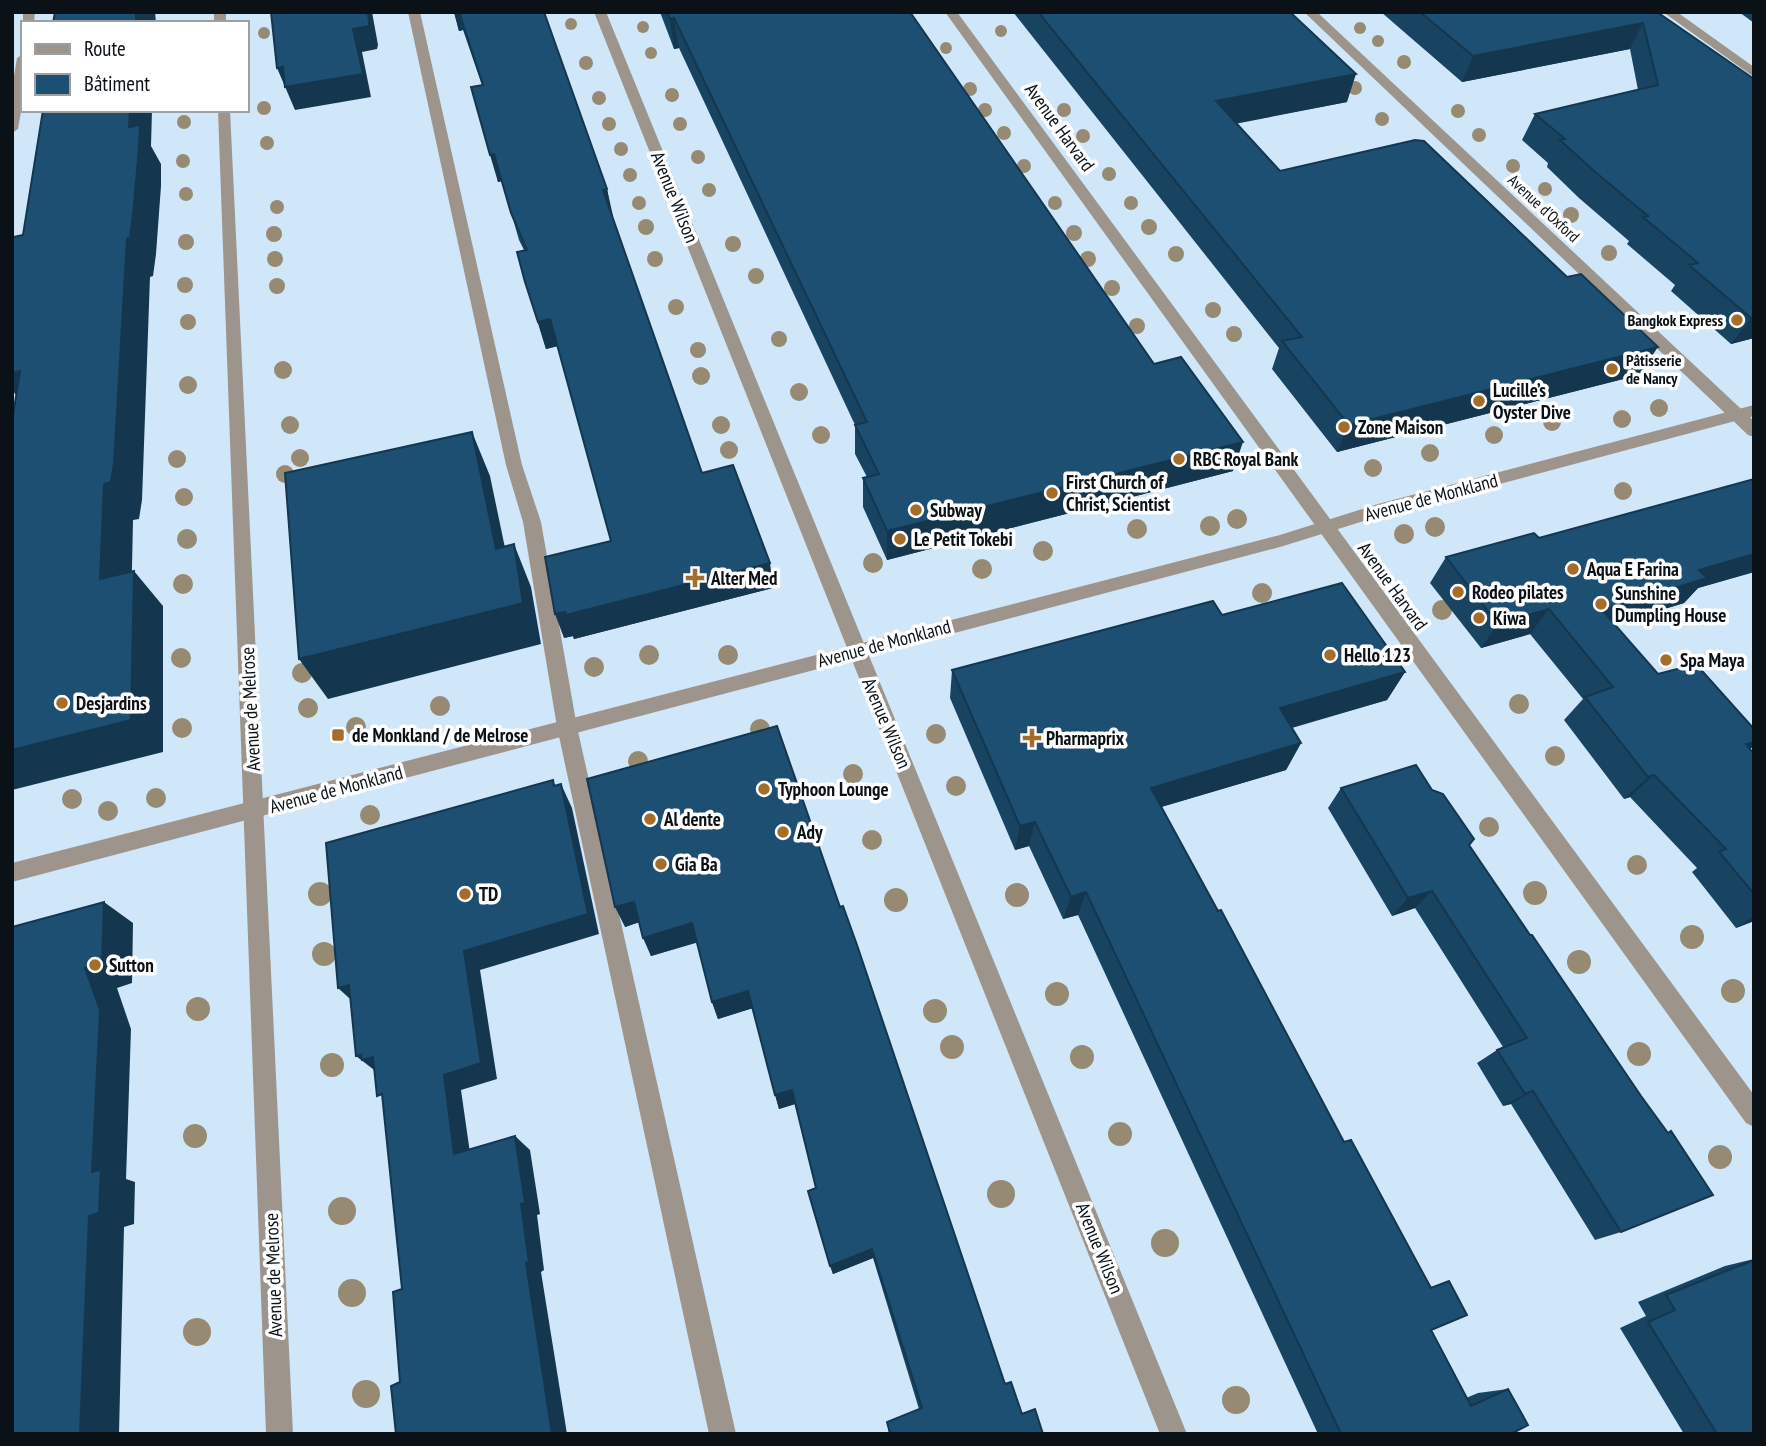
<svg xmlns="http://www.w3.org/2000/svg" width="1766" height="1446" viewBox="0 0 1766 1446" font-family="'PT Sans Narrow',sans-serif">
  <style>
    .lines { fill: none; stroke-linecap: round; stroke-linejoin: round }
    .service { fill: #9d958c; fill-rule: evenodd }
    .minor { fill: #9d958c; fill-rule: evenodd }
    .tertiary { fill: #9d958c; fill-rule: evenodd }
    .tree { fill: #968a72 }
    .wall { fill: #184461 }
    .shaded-wall { fill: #14374f }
    .building { fill: #1c4f71; stroke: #14374f; stroke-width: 2 }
    .poi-dot { fill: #a46d29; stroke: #fff; stroke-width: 2.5 }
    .labels { text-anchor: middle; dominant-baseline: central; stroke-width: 7; stroke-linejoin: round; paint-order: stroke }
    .far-street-label { font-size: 16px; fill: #0a1218; stroke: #fff }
    .far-poi-label { font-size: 16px; font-weight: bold; fill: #0a1218; stroke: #fff; text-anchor: end }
    .street-label { font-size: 19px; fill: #0a1218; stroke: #fff }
    .poi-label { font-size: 19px; font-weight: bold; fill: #0a1218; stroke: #fff; text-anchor: start }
  </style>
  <rect width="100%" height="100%" fill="#d0e7f9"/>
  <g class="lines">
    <path class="service" d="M 23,12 L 35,12 L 34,23 L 23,24 Z
      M 408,12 L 420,12 L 522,465 L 541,522 L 577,727 L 736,1434 L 709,1434 L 557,727 L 523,522 L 506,465 Z
      M 23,54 L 23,100 L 18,129 L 12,133 L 12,88 L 17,58 Z"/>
    <path class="minor" d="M 214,12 L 226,12 L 226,23 L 214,23 Z
      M 594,12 L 606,12 L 1187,1434 L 1160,1434 Z
      M 945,12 L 957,12 L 1754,1095 L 1754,1127 L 1746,1123 Z
      M 1304,12 L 1317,12 L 1754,421 L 1754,437 L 1748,435 Z
      M 1663,12 L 1677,12 L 1754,67 L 1754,77 Z
      M 218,110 L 230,110 L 293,1434 L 266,1434 Z"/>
    <path class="tertiary" d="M 1754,405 L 1754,416 L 1380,516 L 1280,547 L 12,882 L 12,863 L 1280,535 L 1378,504 Z"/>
  </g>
  <g class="tree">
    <circle cx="571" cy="24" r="6"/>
    <circle cx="643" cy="27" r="6"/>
    <circle cx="1360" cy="28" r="6"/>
    <circle cx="1001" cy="31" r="6"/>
    <circle cx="264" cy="33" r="6"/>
    <circle cx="1378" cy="41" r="6"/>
    <circle cx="946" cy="48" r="6"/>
    <circle cx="651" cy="53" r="6"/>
    <circle cx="1404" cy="62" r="7"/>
    <circle cx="586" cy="63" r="7"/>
    <circle cx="1355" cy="88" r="7"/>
    <circle cx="970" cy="89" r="7"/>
    <circle cx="672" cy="95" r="7"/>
    <circle cx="599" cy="98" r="7"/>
    <circle cx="264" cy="108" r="7"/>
    <circle cx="985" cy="110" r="7"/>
    <circle cx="1064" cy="110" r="7"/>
    <circle cx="1458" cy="111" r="7"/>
    <circle cx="1382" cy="119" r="7"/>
    <circle cx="184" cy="122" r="7"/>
    <circle cx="609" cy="124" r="7"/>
    <circle cx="680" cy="124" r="7"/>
    <circle cx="1004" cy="133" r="7"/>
    <circle cx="1479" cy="135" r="7"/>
    <circle cx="1083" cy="136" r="7"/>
    <circle cx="267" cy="143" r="7"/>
    <circle cx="621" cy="149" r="7"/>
    <circle cx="698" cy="157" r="7"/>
    <circle cx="183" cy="161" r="7"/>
    <circle cx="1024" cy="166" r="7"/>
    <circle cx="1513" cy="166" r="7"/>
    <circle cx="1109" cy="174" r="7"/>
    <circle cx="630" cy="175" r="7"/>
    <circle cx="1545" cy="189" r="7"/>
    <circle cx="709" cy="190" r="7"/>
    <circle cx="186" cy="194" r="7"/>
    <circle cx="639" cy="203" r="7"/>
    <circle cx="1055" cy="203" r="7"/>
    <circle cx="1131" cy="203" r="7"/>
    <circle cx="277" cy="207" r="7"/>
    <circle cx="1571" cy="215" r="8"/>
    <circle cx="646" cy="227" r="8"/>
    <circle cx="1149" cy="227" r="8"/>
    <circle cx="1074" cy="233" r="8"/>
    <circle cx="274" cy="234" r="8"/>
    <circle cx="186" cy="242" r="8"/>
    <circle cx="733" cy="244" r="8"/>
    <circle cx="1609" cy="253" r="8"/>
    <circle cx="1176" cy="254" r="8"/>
    <circle cx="275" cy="259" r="8"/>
    <circle cx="655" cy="259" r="8"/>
    <circle cx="1088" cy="259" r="8"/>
    <circle cx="756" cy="276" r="8"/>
    <circle cx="185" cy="285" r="8"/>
    <circle cx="277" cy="286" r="8"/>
    <circle cx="1112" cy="288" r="8"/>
    <circle cx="676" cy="307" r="8"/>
    <circle cx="1213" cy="310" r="8"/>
    <circle cx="188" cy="322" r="8"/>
    <circle cx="1137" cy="326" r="8"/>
    <circle cx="1234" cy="334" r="8"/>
    <circle cx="779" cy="339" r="8"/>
    <circle cx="698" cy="350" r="8"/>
    <circle cx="283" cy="370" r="9"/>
    <circle cx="701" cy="376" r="9"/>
    <circle cx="188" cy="385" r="9"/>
    <circle cx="799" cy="392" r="9"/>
    <circle cx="1659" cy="408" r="9"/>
    <circle cx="1622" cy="419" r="9"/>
    <circle cx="1552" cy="422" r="9"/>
    <circle cx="290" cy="425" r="9"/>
    <circle cx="721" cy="425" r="9"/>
    <circle cx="821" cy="435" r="9"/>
    <circle cx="1494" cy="435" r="9"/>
    <circle cx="729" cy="450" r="9"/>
    <circle cx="1430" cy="453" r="9"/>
    <circle cx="300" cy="458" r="9"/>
    <circle cx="177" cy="459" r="9"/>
    <circle cx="1373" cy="468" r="9"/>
    <circle cx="285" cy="474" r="9"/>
    <circle cx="1623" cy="491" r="9"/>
    <circle cx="184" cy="497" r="9"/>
    <circle cx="1237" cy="519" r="10"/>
    <circle cx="1210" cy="526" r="10"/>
    <circle cx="1435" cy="527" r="10"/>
    <circle cx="1137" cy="529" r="10"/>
    <circle cx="1404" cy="534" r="10"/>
    <circle cx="187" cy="539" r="10"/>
    <circle cx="1043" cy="551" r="10"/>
    <circle cx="873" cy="563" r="10"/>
    <circle cx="982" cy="569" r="10"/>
    <circle cx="183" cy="584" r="10"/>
    <circle cx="1262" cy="593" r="10"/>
    <circle cx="1442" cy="610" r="10"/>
    <circle cx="649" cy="655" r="10"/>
    <circle cx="728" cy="655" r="10"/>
    <circle cx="181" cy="658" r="10"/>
    <circle cx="594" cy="667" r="10"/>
    <circle cx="302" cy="673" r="10"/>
    <circle cx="1519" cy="704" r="10"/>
    <circle cx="440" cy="706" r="10"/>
    <circle cx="308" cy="708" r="10"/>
    <circle cx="356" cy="727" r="10"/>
    <circle cx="182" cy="728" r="10"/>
    <circle cx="760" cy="729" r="10"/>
    <circle cx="936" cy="734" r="10"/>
    <circle cx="1555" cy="756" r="10"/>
    <circle cx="638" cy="761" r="10"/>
    <circle cx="853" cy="774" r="10"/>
    <circle cx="956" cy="786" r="10"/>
    <circle cx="156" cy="798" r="10"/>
    <circle cx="72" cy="799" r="10"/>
    <circle cx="108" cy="811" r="10"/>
    <circle cx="370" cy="815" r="10"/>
    <circle cx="1489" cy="827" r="10"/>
    <circle cx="872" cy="840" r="10"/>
    <circle cx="1637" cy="865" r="10"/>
    <circle cx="1535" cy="893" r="12"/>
    <circle cx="320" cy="894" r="12"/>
    <circle cx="1017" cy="895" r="12"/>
    <circle cx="896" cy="900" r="12"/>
    <circle cx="1692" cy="937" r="12"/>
    <circle cx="324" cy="954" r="12"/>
    <circle cx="1579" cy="962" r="12"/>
    <circle cx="1733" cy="991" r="12"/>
    <circle cx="1057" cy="994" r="12"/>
    <circle cx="198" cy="1009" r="12"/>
    <circle cx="935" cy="1011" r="12"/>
    <circle cx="952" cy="1047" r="12"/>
    <circle cx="1639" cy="1054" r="12"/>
    <circle cx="1082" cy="1057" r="12"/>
    <circle cx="332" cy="1065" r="12"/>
    <circle cx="1120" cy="1134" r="12"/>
    <circle cx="195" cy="1136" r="12"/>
    <circle cx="1720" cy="1157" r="12"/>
    <circle cx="1001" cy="1194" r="14"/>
    <circle cx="342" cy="1211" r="14"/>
    <circle cx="1165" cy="1243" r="14"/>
    <circle cx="352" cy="1293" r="14"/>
    <circle cx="197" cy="1332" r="14"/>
    <circle cx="366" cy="1394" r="14"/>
    <circle cx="1236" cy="1400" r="14"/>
  </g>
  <path class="wall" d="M 454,12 L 544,12 L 607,189 L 612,216 L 702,473 L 773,588 L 574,639 L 573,636 L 564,638 L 611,541 L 558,346 L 546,349 L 525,282 L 524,250 L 519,240 L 502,181 L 498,182 L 482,85 L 463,30 L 459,31 Z
    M 660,12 L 910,12 L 1154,364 L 1233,471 L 887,560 L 863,507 L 863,478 L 867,477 L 855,454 L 855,425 L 679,48 L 674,49 Z
    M 1013,12 L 1290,12 L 1347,102 L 1236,123 L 1280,171 L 1639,375 L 1337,452 L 1272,369 L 1279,348 Z
    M 1381,12 L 1657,12 L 1754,79 L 1754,338 L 1731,344 L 1671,291 L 1675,285 L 1627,244 L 1629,241 L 1579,198 L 1547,167 L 1548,163 L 1522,140 L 1535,114 L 1638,90 L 1630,49 L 1462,82 Z
    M 1739,12 L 1754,12 L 1754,23 Z
    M 1754,479 L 1754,572 L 1698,588 L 1684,603 L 1614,624 L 1658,674 L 1754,746 L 1750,749 L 1754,754 L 1754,921 L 1736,928 L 1692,872 L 1697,868 L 1630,797 L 1624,799 L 1564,720 L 1583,699 L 1530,634 L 1481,648 L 1430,583 L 1446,557 L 1539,538 Z
    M 1222,615 L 1405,672 L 1387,700 L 1292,728 L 1301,743 L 1286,770 L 1161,807 L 1344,1142 L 1431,1287 L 1449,1281 L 1431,1330 L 1466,1398 L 1478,1393 L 1508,1389 L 1511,1434 L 1318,1434 L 1078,915 L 1063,919 L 1029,846 L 1015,850 L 950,698 L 952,670 Z
    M 777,726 L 1005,1384 L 1022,1414 L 1043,1434 L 889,1433 L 887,1422 L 919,1409 L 873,1258 L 833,1274 L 808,1191 L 816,1188 L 795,1104 L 779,1109 L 753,1008 L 718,1019 L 712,1002 L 697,942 L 651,956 L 639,922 L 625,927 Z
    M 1341,788 L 1469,845 L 1621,1232 L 1595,1240 L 1511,1104 L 1503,1106 L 1477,1063 L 1497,1050 L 1503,1047 L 1415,908 L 1392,916 L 1328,808 Z
    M 1754,1259 L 1754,1434 L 1684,1434 L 1620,1328 L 1646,1316 L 1638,1302 L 1725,1266 Z"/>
  <path class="shaded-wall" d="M 136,12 L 155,12 L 156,23 L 136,23 Z
    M 368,12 L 372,12 L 378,45 L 377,49 L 362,52 L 371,97 L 295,110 L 277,68 L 353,29 Z
    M 454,12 L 458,12 L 463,30 L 459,31 Z
    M 674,18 L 679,48 L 674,49 L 670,19 Z
    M 1643,23 L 1630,49 L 1462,82 L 1473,56 Z
    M 1356,74 L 1347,102 L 1209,129 L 1216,101 Z
    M 130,110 L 152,110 L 151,146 L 161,164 L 161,186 L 156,254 L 153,276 L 150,277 L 142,500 L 139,519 L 133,520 L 131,614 L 100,579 L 104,484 Z
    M 494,154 L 502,181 L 498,182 L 490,155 Z
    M 607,189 L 613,216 L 609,217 L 603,190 Z
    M 1754,317 L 1754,338 L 1731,344 L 1751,318 Z
    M 550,319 L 558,346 L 546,349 L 538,322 Z
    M 1658,347 L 1639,375 L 1337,452 L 1349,425 Z
    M 20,371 L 30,412 L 12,390 L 12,373 Z
    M 472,432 L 490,476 L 514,591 L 496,549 Z
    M 1243,442 L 1233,471 L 887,560 L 887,531 Z
    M 514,544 L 531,587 L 541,644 L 328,699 L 299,659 Z
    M 1754,554 L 1754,572 L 1698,588 L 1684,603 L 1581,635 L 1602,610 L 1699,570 Z
    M 770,563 L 773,588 L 574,639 L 573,636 L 564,638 L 555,614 Z
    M 134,571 L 163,606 L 163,752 L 12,790 L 12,750 Z
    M 1549,609 L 1530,634 L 1481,648 L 1498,624 Z
    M 1405,672 L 1387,700 L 1265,735 L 1280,708 Z
    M 1754,742 L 1754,746 L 1735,761 L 1746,744 Z
    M 1301,743 L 1286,770 L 1141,813 L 1151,788 Z
    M 1654,775 L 1630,797 L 1624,799 L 1648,777 Z
    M 561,784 L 572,808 L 599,934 L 480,970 L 497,1079 L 461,1090 L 472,1167 L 454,1154 L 444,1075 L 464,951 Z
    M 1035,822 L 1029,846 L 1015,850 L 1020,826 Z
    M 1432,891 L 1415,908 L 1392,916 L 1408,898 Z
    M 1086,892 L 1078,915 L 1063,919 L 1071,897 Z
    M 104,902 L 133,923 L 132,983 L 117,988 L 131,1029 L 126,1179 L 135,1182 L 134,1224 L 124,1227 L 119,1434 L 80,1434 L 89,1216 L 85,968 Z
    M 634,902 L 643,921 L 625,927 L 615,907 Z
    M 1754,916 L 1754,921 L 1736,928 Z
    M 692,923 L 699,942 L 651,956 L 643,938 Z
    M 349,985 L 359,1007 L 338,988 Z
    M 748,991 L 753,1008 L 718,1019 L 712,1002 Z
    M 361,1055 L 373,1057 L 382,1076 L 356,1056 Z
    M 792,1090 L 795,1104 L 779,1109 L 775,1095 Z
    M 1533,1091 L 1511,1104 L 1503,1106 L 1525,1094 Z
    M 515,1136 L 530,1150 L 540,1214 L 537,1215 L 544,1270 L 541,1272 L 567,1434 L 552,1434 L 526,1263 L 521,1204 Z
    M 872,1249 L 873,1258 L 833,1274 L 830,1266 Z"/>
  <path class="building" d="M 55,12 L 136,12 L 136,23 L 53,23 Z
    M 271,12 L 368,12 L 369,22 L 369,26 L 353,29 L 363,74 L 285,87 L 283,67 L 277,68 Z
    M 459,12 L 544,12 L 607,189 L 603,190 L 702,473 L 733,465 L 770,563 L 566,615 L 565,612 L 555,614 L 545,557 L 611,541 L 550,319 L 538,322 L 525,282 L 517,252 L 527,250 L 511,213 L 494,154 L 490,155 L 471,87 L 483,85 Z
    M 667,12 L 910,12 L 1154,364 L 1181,357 L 1243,442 L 887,531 L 863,478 L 879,474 L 855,425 L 867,422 L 674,18 L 670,19 Z
    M 1038,12 L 1290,12 L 1356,74 L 1216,101 L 1280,171 L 1415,140 L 1424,141 L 1567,277 L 1581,274 L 1658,347 L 1349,425 L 1282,341 L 1302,337 Z
    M 1420,12 L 1657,12 L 1754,79 L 1754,317 L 1751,318 L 1689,265 L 1698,263 L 1643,217 L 1648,216 L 1594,171 L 1560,140 L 1565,139 L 1535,114 L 1658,85 L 1643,23 L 1473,56 Z
    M 43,110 L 130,110 L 129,127 L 140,125 L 139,148 L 133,215 L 130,238 L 127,239 L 114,463 L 111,482 L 104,484 L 100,579 L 134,571 L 131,720 L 12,750 L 12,422 L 20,371 L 12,373 L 12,242 L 13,237 L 23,235 Z
    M 472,432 L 496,549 L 514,544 L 523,603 L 299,659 L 285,473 Z
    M 1754,479 L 1754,554 L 1699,570 L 1707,578 L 1602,610 L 1658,674 L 1696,664 L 1754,729 L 1754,742 L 1746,744 L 1754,754 L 1754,894 L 1719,852 L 1726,849 L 1654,775 L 1648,777 L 1585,697 L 1613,687 L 1549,609 L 1498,624 L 1446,557 L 1534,533 L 1539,538 Z
    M 1342,583 L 1405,672 L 1280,708 L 1301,743 L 1151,788 L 1218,911 L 1221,910 L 1344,1142 L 1351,1140 L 1431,1288 L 1449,1281 L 1467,1315 L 1431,1330 L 1471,1406 L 1508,1389 L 1528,1425 L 1511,1434 L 1341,1434 L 1086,892 L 1071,897 L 1035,822 L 1020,826 L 952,670 L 1213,601 L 1222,615 Z
    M 777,726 L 840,907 L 843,906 L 857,945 L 1005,1384 L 1011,1382 L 1022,1414 L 1035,1409 L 1043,1434 L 887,1434 L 890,1433 L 887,1422 L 922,1408 L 872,1249 L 830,1266 L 808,1191 L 816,1188 L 792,1090 L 775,1095 L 748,991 L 712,1002 L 692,923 L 643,938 L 634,902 L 615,907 L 587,779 Z
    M 1416,765 L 1432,790 L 1443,794 L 1474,839 L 1469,845 L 1530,935 L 1532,935 L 1641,1096 L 1668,1133 L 1671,1131 L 1713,1195 L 1621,1232 L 1533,1091 L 1525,1094 L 1497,1050 L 1527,1038 L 1432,891 L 1408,898 L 1341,788 Z
    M 553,780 L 554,786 L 561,784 L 588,914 L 464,951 L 481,1063 L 444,1075 L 454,1154 L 515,1136 L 525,1203 L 521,1204 L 529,1262 L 526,1263 L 552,1434 L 396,1434 L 391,1386 L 400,1382 L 393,1292 L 402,1289 L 382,1094 L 377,1096 L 373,1057 L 362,1060 L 361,1055 L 356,1056 L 349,985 L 338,988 L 326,843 Z
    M 104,902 L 102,963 L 85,968 L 100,1010 L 92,1172 L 101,1169 L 99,1213 L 89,1216 L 80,1434 L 12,1434 L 12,927 Z
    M 1754,1260 L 1754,1434 L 1717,1434 L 1648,1322 L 1675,1310 L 1666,1295 Z"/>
  <g class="poi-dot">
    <circle cx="1737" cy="320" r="7"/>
    <circle cx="1612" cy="369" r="7"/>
    <circle cx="1479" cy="401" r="7"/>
    <circle cx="1344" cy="427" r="7"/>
    <circle cx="1179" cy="459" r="7"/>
    <circle cx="1052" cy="493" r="7"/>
    <circle cx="916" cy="510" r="7"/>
    <circle cx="900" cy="539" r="7"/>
    <circle cx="1573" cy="569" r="7"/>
    <path d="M691.5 567.5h7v7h7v7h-7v7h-7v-7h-7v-7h7z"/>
    <circle cx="1458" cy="592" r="7"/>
    <circle cx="1601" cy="604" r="7"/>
    <circle cx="1479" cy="618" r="7"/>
    <circle cx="1330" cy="655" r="7"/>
    <circle cx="1666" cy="660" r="7"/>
    <circle cx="62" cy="703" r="7"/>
    <rect x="331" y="728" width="14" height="14" rx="3.5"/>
    <path d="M1028.5 727.5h7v7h7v7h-7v7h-7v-7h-7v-7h7z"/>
    <circle cx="764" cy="789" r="7"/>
    <circle cx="650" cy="819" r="7"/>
    <circle cx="783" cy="832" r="7"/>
    <circle cx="661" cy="864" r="7"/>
    <circle cx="465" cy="894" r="7"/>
    <circle cx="95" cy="965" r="7"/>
  </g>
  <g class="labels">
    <g class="far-street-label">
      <text transform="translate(1544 208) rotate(43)">Avenue d'Oxford</text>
    </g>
    <g class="far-poi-label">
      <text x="1723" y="320">Bangkok Express</text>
      <text x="1626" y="360" text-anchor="start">Pâtisserie<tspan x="1626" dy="18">de Nancy</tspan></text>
    </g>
    <g class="street-label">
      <text transform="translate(1060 127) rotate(54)">Avenue Harvard</text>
      <text transform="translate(675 197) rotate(68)">Avenue Wilson</text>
      <text transform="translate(1431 497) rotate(-15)">Avenue de Monkland</text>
      <text transform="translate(1393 586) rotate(54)">Avenue Harvard</text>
      <text transform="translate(884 643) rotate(-15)">Avenue de Monkland</text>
      <text transform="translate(250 709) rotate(-93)">Avenue de Melrose</text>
      <text transform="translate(887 723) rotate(67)">Avenue Wilson</text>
      <text transform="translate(336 789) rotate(-15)">Avenue de Monkland</text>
      <text transform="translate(1100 1248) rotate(68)">Avenue Wilson</text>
      <text transform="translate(273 1275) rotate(-92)">Avenue de Melrose</text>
    </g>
    <g class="poi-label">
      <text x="1493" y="390">Lucille’s<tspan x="1493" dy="22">Oyster Dive</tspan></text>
      <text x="1358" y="427">Zone Maison</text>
      <text x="1193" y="459">RBC Royal Bank</text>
      <text x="1066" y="482">First Church of<tspan x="1066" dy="22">Christ, Scientist</tspan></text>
      <text x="930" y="510">Subway</text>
      <text x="914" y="539">Le Petit Tokebi</text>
      <text x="1587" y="569">Aqua E Farina</text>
      <text x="711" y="578">Alter Med</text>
      <text x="1472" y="592">Rodeo pilates</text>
      <text x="1615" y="593">Sunshine<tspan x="1615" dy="22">Dumpling House</tspan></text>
      <text x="1493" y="618">Kiwa</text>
      <text x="1344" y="655">Hello 123</text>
      <text x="1680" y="660">Spa Maya</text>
      <text x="76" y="703">Desjardins</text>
      <text x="352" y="735">de Monkland / de Melrose</text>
      <text x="1046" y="738">Pharmaprix</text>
      <text x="778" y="789">Typhoon Lounge</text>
      <text x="664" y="819">Al dente</text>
      <text x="797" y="832">Ady</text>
      <text x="675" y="864">Gia Ba</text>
      <text x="479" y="894">TD</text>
      <text x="109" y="965">Sutton</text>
    </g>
  </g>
  <rect width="1766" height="1446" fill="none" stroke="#0a1218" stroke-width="28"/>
  <rect x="21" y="21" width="228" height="91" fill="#ffffff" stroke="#9da0a3" stroke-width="2"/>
  <rect x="35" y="44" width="35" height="10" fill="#9d958c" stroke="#9da0a3" stroke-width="2"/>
  <text x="84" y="56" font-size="21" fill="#0a1218">Route</text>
  <rect x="35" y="74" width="35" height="21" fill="#1c4f71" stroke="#9da0a3" stroke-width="2"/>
  <text x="84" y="91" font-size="21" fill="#0a1218">Bâtiment</text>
</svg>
